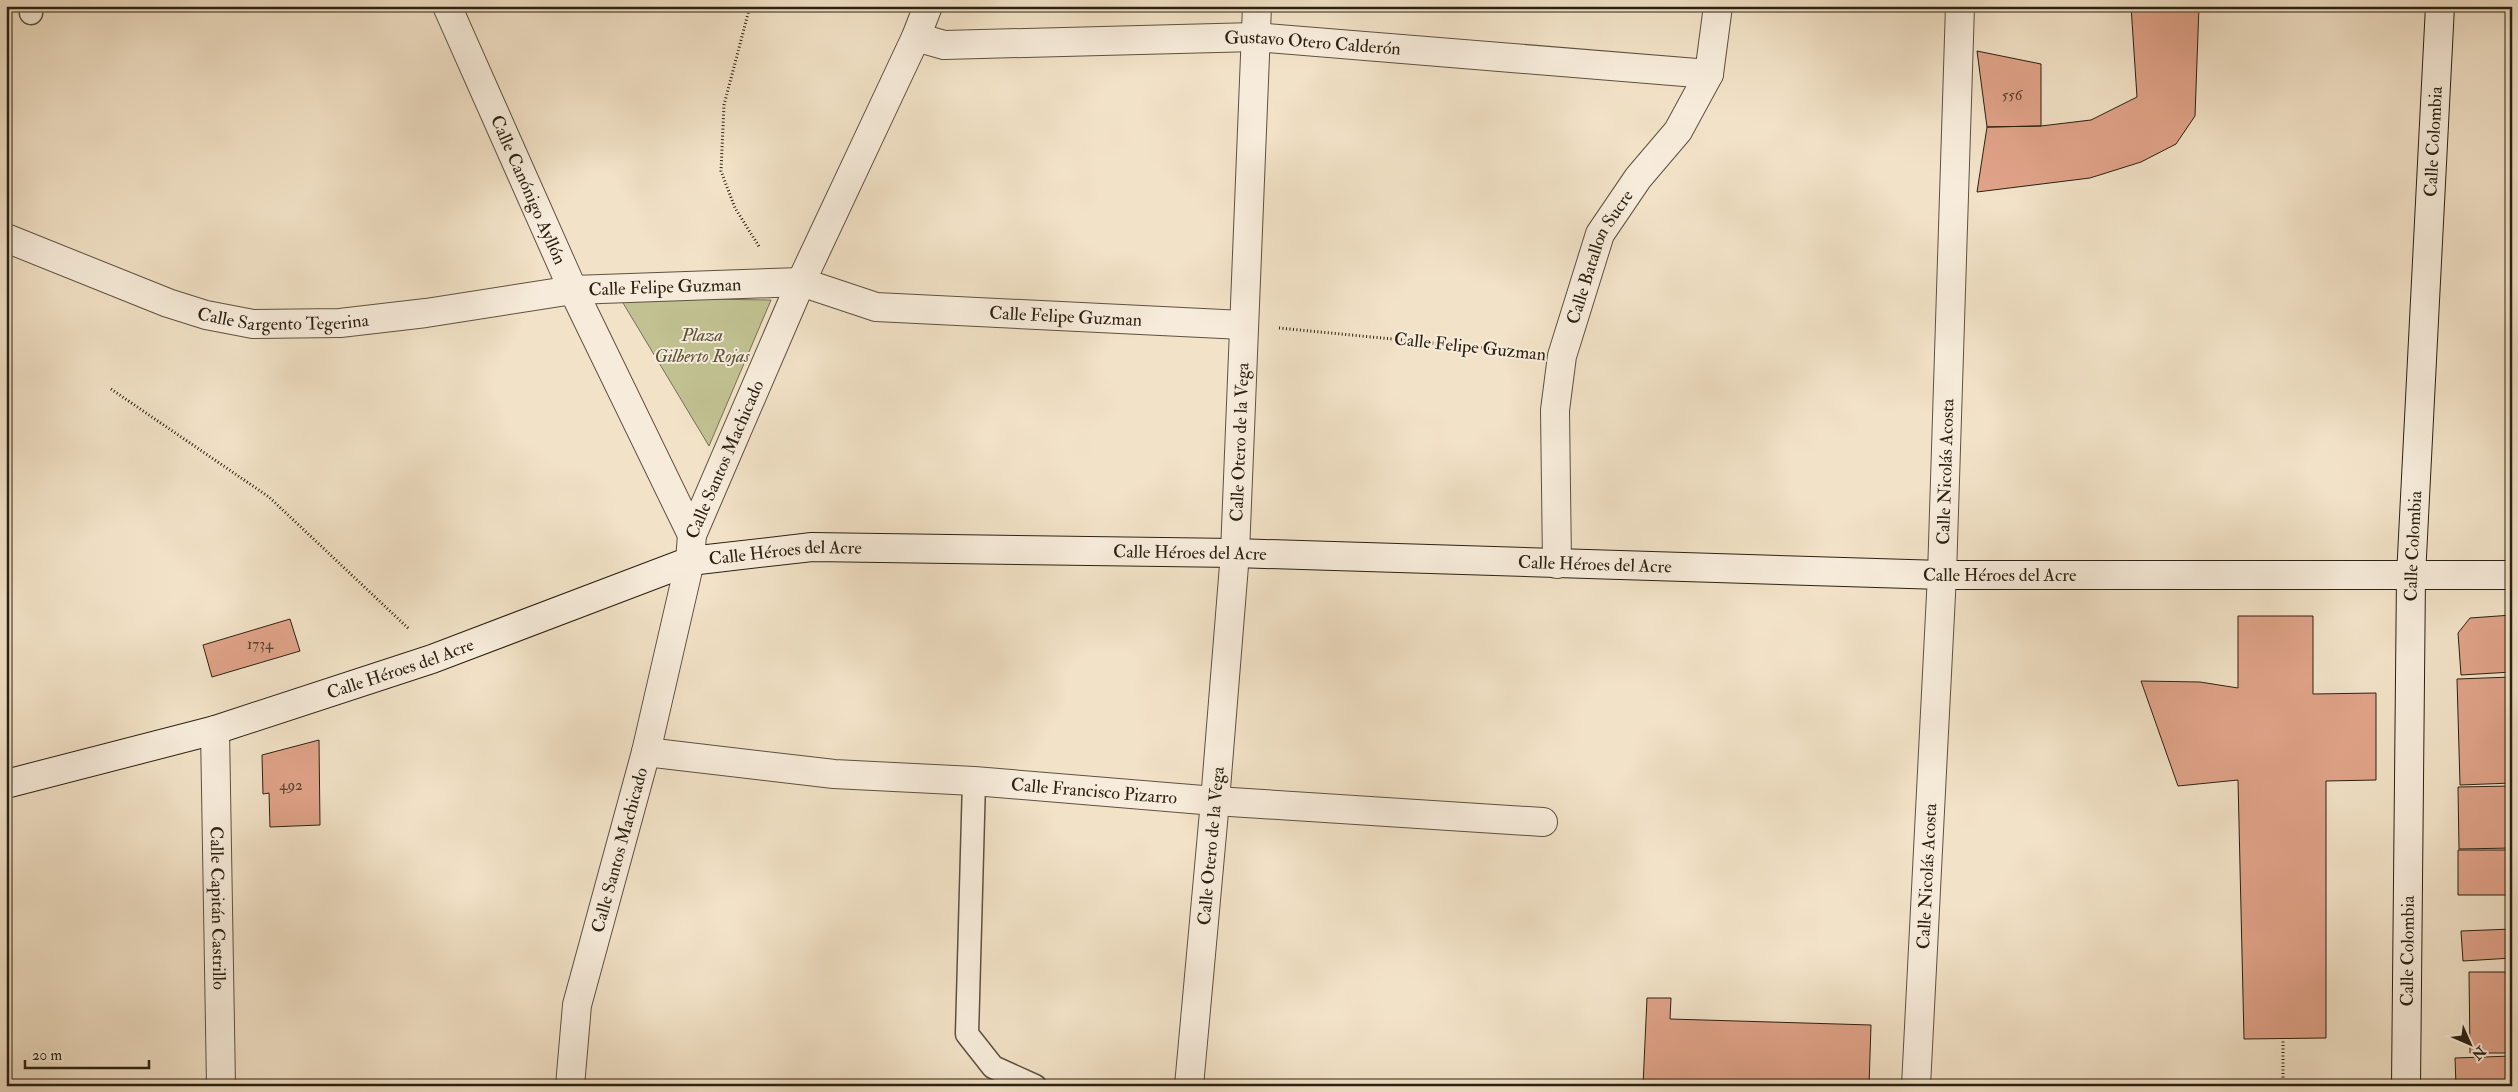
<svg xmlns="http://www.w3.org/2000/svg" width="2518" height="1092" viewBox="0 0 2518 1092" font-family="'IM FELL Double Pica',serif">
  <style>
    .green { fill: #c1c191; stroke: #767152 }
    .building { fill: #e0a389; stroke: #2b2113 }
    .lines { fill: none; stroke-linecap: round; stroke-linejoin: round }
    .service-casing { stroke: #5d5140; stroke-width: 25 }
    .pedestrian-casing { stroke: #5d5140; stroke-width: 30 }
    .minor-casing { stroke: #5d5140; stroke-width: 30 }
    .secondary-casing { stroke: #2b2113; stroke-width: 30 }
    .path { stroke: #2b2113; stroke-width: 3; stroke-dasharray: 1 2.5; stroke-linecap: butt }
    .service { stroke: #f7ecdb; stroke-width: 22 }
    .pedestrian { stroke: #f7ecdb; stroke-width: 28 }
    .minor { stroke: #f7ecdb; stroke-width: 28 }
    .secondary { stroke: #f7ecdb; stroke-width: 28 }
    .labels { text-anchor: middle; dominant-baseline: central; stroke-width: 4; stroke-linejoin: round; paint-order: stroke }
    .number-label { font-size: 15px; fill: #584230 }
    .street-label { font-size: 18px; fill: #2b2113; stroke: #f7ecdb }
    .park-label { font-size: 18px; font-style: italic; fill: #585139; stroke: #f7ecdb }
  </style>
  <rect width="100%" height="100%" fill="#f2e2c7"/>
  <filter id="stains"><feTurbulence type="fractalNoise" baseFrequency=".004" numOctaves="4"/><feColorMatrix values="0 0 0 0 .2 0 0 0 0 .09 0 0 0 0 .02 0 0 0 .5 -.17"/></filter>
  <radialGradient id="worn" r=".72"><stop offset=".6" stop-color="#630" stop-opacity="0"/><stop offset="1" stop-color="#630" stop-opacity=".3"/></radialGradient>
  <path class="green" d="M 620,298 L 771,300 L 709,446 Z"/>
  <path class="building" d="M 2131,6 L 2199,6 L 2195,116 L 2176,144 L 2141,162 L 2090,178 L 1977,192 L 1987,127 L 2041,126 L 2091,120 L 2137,97 Z
    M 1977,51 L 2041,64 L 2041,126 L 1987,127 Z
    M 2512,615 L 2512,672 L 2461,675 L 2458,633 L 2470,618 Z
    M 2238,616 L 2313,616 L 2313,694 L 2376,693 L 2376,780 L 2326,781 L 2326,1038 L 2244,1039 L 2238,780 L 2178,786 L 2141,681 L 2200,682 L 2238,688 Z
    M 290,619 L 300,651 L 212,677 L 203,645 Z
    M 2512,677 L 2512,783 L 2460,785 L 2457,679 Z
    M 319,740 L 320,825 L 270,827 L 269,793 L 263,794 L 262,755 Z
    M 2512,786 L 2512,848 L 2459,849 L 2458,787 Z
    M 2458,850 L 2512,850 L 2512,895 L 2458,895 Z
    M 2512,929 L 2512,958 L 2463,961 L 2461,931 Z
    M 2469,972 L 2512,972 L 2512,1053 L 2470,1053 Z
    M 1647,998 L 1671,998 L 1670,1019 L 1871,1025 L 1869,1086 L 1643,1086 Z
    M 2512,1056 L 2512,1086 L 2456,1086 L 2455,1058 Z"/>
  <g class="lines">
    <g class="service-casing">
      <path id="service" d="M 31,13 L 32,6
        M 974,781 L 967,1034 L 993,1067 L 1035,1086"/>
    </g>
    <g class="pedestrian-casing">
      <g id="pedestrian">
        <path id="s1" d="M 573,290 L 801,282"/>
      </g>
    </g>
    <g class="minor-casing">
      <g id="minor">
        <path id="s2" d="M 447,6 L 573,290 L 692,535"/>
        <path id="s3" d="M 916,37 L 944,45 L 1255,37 L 1709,74"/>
        <path id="s4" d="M 6,238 L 168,303 L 206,315 L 253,324 L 340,323 L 426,313 L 573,290"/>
        <path id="s5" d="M 801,282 L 876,307 L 1243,325"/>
        <path id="s6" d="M 1557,564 L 1555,410 L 1562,356 L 1600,234 L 1638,178 L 1678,131 L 1709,74 L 1718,6"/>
        <path id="s7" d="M 215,730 L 221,1086"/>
        <path id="s8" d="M 646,752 L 834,774 L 974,781 L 1215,801 L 1543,822"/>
        <path id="s9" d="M 570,1086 L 577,1005 L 646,752 L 690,561 L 692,535 L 801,282 L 916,37 L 928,6"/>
        <path id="s10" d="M 1189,1086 L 1215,801 L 1235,553 L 1257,6"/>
        <path id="s11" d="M 1916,1086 L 1942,575 L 1960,6"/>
      </g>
    </g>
    <g class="secondary-casing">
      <g id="secondary">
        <path id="s12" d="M 6,784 L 215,730 L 432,659 L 690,561 L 812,547 L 1235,553 L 1942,575 L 2512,575"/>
        <path id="s13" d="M 2406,1086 L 2411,576 L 2440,6"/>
      </g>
    </g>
    <path class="path" d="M 750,6 L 724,105 L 721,171 L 735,208 L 760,248
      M 1279,328 L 1526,352
      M 111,389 L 269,497 L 409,629
      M 2283,1038 L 2283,1086"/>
    <use href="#service" class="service"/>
    <use href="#pedestrian" class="pedestrian"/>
    <use href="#minor" class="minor"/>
    <use href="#secondary" class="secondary"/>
  </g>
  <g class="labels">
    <g class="number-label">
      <text x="2012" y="95">556</text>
      <text x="260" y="644">1734</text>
      <text x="291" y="785">492</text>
    </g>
    <g class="street-label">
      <text stroke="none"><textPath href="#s3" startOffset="398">Gustavo Otero Calderón</textPath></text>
      <text stroke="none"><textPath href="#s13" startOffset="945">Calle Colombia</textPath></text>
      <text stroke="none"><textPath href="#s2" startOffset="201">Calle Canónigo Ayllón</textPath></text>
      <text stroke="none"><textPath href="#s6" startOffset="315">Calle Batallon Sucre</textPath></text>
      <text stroke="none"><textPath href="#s1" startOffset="92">Calle Felipe Guzman</textPath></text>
      <text stroke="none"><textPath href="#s4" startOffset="292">Calle Sargento Tegerina</textPath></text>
      <text stroke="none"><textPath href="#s5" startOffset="269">Calle Felipe Guzman</textPath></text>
      <text transform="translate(1470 347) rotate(6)">Calle Felipe Guzman</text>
      <text stroke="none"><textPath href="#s10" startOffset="646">Calle Otero de la Vega</textPath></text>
      <text stroke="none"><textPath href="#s9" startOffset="648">Calle Santos Machicado</textPath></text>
      <text stroke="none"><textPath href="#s11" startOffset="615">Calle Nicolás Acosta</textPath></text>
      <text stroke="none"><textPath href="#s13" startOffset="540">Calle Colombia</textPath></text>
      <text stroke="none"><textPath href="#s12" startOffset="1221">Calle Héroes del Acre</textPath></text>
      <text stroke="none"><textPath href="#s12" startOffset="816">Calle Héroes del Acre</textPath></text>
      <text stroke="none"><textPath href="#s12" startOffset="1626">Calle Héroes del Acre</textPath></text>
      <text stroke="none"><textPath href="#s12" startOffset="2031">Calle Héroes del Acre</textPath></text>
      <text stroke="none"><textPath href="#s12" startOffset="411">Calle Héroes del Acre</textPath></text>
      <text stroke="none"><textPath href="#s8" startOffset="450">Calle Francisco Pizarro</textPath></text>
      <text stroke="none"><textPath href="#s10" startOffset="241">Calle Otero de la Vega</textPath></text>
      <text stroke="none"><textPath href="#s9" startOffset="242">Calle Santos Machicado</textPath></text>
      <text stroke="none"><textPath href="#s11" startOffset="210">Calle Nicolás Acosta</textPath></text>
      <text stroke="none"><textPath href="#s7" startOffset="178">Calle Capitán Castrillo</textPath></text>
      <text stroke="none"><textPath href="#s13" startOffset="135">Calle Colombia</textPath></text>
    </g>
    <g class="park-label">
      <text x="702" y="335">Plaza<tspan x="702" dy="21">Gilberto Rojas</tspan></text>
    </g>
  </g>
  <rect width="2518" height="1092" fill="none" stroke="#f2e2c7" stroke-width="25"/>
  <rect x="8" y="8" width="2503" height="1077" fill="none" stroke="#2b2113" stroke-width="2.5"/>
  <rect x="12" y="12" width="2493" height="1067" fill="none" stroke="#2b2113"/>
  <g transform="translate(2470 1044) rotate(135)" stroke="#f7ecdb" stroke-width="4" paint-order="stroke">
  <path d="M0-4L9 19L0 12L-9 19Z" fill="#2b2113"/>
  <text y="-8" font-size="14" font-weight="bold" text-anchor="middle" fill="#2b2113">N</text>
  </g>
  <path d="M25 1060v8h124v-8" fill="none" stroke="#2b2113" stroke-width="2.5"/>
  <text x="32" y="1060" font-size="15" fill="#2b2113" stroke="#f7ecdb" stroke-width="4" paint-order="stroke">20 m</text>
  <rect width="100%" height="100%" filter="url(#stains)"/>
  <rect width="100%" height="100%" fill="url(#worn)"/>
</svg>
